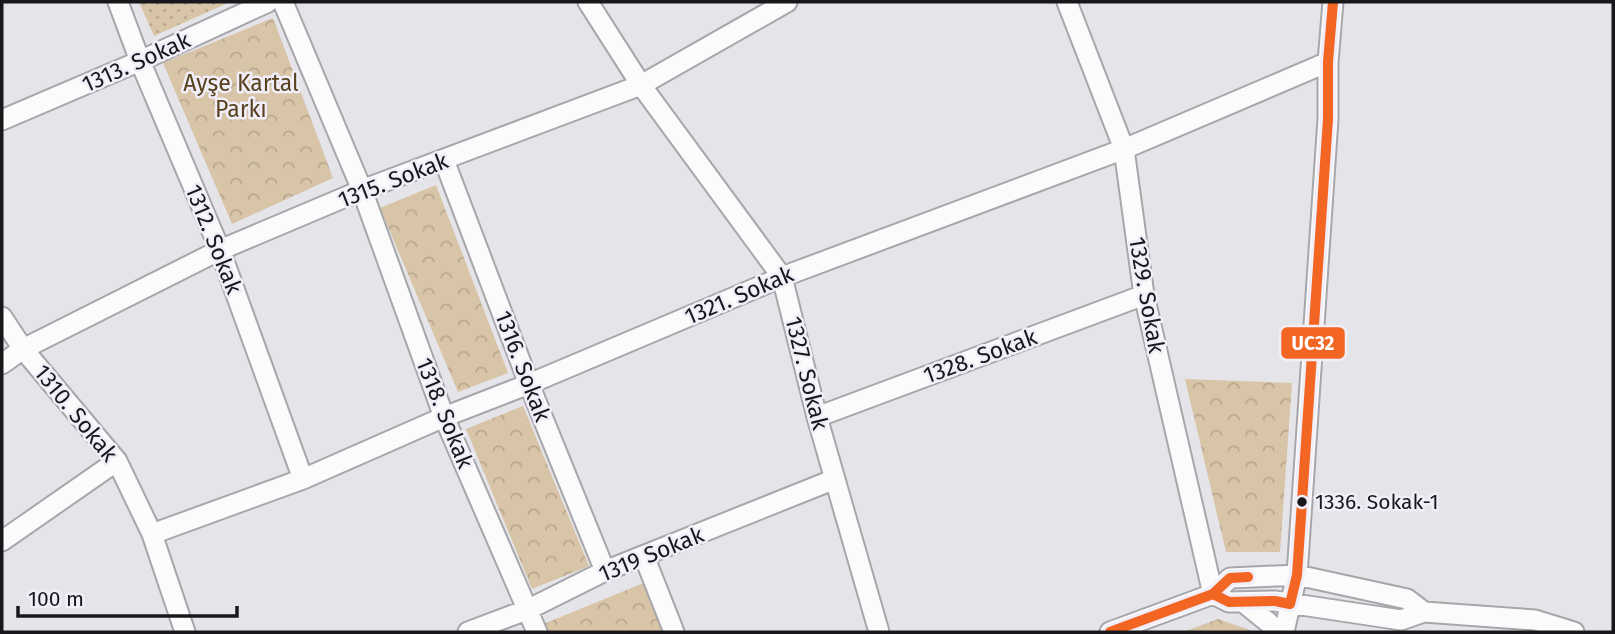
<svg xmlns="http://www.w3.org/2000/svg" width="1615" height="634" viewBox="0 0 1615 634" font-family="'Fira Sans',sans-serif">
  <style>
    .grass { fill: url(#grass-dots) }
    .park { fill: url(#park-crowns) }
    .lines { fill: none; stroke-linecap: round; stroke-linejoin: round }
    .minor-casing { stroke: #a7a6ab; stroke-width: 23 }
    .minor { stroke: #fbfbfc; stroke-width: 19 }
    .bus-1-casing { stroke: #f1eef9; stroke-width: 16 }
    .bus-1 { stroke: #f26522; stroke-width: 10 }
    .bus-dot { fill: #18171b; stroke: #f1eef9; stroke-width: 2.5 }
    .labels { text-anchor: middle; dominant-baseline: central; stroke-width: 5; stroke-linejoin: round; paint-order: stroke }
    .bus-label { font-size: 21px; fill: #18171b; stroke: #f1eef9; text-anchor: start }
    .street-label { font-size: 23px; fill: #18171b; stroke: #f1eef9 }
    .park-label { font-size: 23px; fill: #58421d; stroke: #f1eef9 }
    .line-badge { stroke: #f1eef9; stroke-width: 2.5 }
    .badge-label { font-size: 19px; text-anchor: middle; font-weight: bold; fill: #fff }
  </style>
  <defs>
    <pattern id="grass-dots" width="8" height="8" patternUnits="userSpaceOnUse" patternTransform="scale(1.75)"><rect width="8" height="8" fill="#d8c4a7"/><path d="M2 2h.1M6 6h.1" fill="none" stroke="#b9a88f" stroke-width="1.8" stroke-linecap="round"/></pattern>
    <pattern id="park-crowns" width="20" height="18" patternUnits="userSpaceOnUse" patternTransform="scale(1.75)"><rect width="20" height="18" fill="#d8c4a7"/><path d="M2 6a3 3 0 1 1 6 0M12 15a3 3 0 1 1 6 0" fill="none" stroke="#b9a88f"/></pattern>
  </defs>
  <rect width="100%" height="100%" fill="#e5e4e9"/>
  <path class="grass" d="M 139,2 L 230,2 L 154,36 Z"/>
  <path class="park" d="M 273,18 L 333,178 L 232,224 L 163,63 Z
    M 436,185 L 508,373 L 458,392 L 380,208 Z
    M 1185,379 L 1292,383 L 1280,552 L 1226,552 Z
    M 523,406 L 589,566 L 532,589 L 466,429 Z
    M 646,582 L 664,632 L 544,632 L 541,625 Z
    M 1218,619 L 1256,632 L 1183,632 Z"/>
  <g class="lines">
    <g class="minor-casing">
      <path id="minor" d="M 118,2 L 140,61 L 220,250 L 303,479
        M 283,2 L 362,190 L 444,417 L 537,632
        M 588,2 L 641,85 L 782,277 L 817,417 L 879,632
        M 1067,2 L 1124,149 L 1144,295 L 1213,594
        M 2,120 L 140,61 L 268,2
        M 444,160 L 529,384 L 605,571
        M 2,317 L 23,349 L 117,461 L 152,534 L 185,632
        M 2,364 L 23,349 L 220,250 L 362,190 L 641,85 L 787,2
        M 817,417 L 1144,295
        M 152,534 L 303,479 L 444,417 L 529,384 L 782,277 L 1124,149 L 1328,62
        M 2,541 L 117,461
        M 644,556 L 674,632
        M 1213,594 L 1229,602 L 1275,601 L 1401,620 L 1424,612
        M 1243,602 L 1269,623 L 1276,632
        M 468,632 L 529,609 L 605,571 L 835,479
        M 1110,632 L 1213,594 L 1230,578 L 1297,575 L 1407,599 L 1424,612 L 1535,620 L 1574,632
        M 1284,632 L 1297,575 L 1328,119 L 1328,62 L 1333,2"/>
    </g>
    <use href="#minor" class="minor"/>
    <g class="bus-1-casing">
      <path id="bus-1" d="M 1213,594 L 1229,602 L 1275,601 L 1290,604 L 1297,575 L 1328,119 L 1328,62 L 1333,2
        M 1110,632 L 1213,594 L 1230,578 L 1248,577"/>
    </g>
    <use href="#bus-1" class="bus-1"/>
  </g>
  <circle class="bus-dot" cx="1302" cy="502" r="6"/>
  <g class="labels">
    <g class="bus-label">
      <text x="1315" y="502">1336. Sokak-1</text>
    </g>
    <g class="street-label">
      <text transform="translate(136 62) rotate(-24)">1313. Sokak</text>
      <text transform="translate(393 180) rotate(-21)">1315. Sokak</text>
      <text transform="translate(214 239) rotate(68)">1312. Sokak</text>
      <text transform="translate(739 295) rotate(-23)">1321. Sokak</text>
      <text transform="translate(1147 295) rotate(80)">1329. Sokak</text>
      <text transform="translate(980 356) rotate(-20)">1328. Sokak</text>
      <text transform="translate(523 366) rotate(69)">1316. Sokak</text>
      <text transform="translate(807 373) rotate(76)">1327. Sokak</text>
      <text transform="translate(76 413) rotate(51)">1310. Sokak</text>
      <text transform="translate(445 413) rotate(68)">1318. Sokak</text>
      <text transform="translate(651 554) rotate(-22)">1319 Sokak</text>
    </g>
    <g class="park-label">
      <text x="241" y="83">Ayşe Kartal<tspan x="241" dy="26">Parkı</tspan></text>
    </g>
  </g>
  <rect class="line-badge" x="1280" y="326" width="66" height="34" rx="7" fill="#f26522"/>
  <g class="badge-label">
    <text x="1313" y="350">UC32</text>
  </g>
  <rect width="1615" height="634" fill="none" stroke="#18171b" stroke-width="7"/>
  <path d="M18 606v10h219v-10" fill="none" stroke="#18171b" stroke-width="3.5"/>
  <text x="28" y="606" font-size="21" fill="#18171b" stroke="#f1eef9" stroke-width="5" paint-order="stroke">100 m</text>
</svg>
